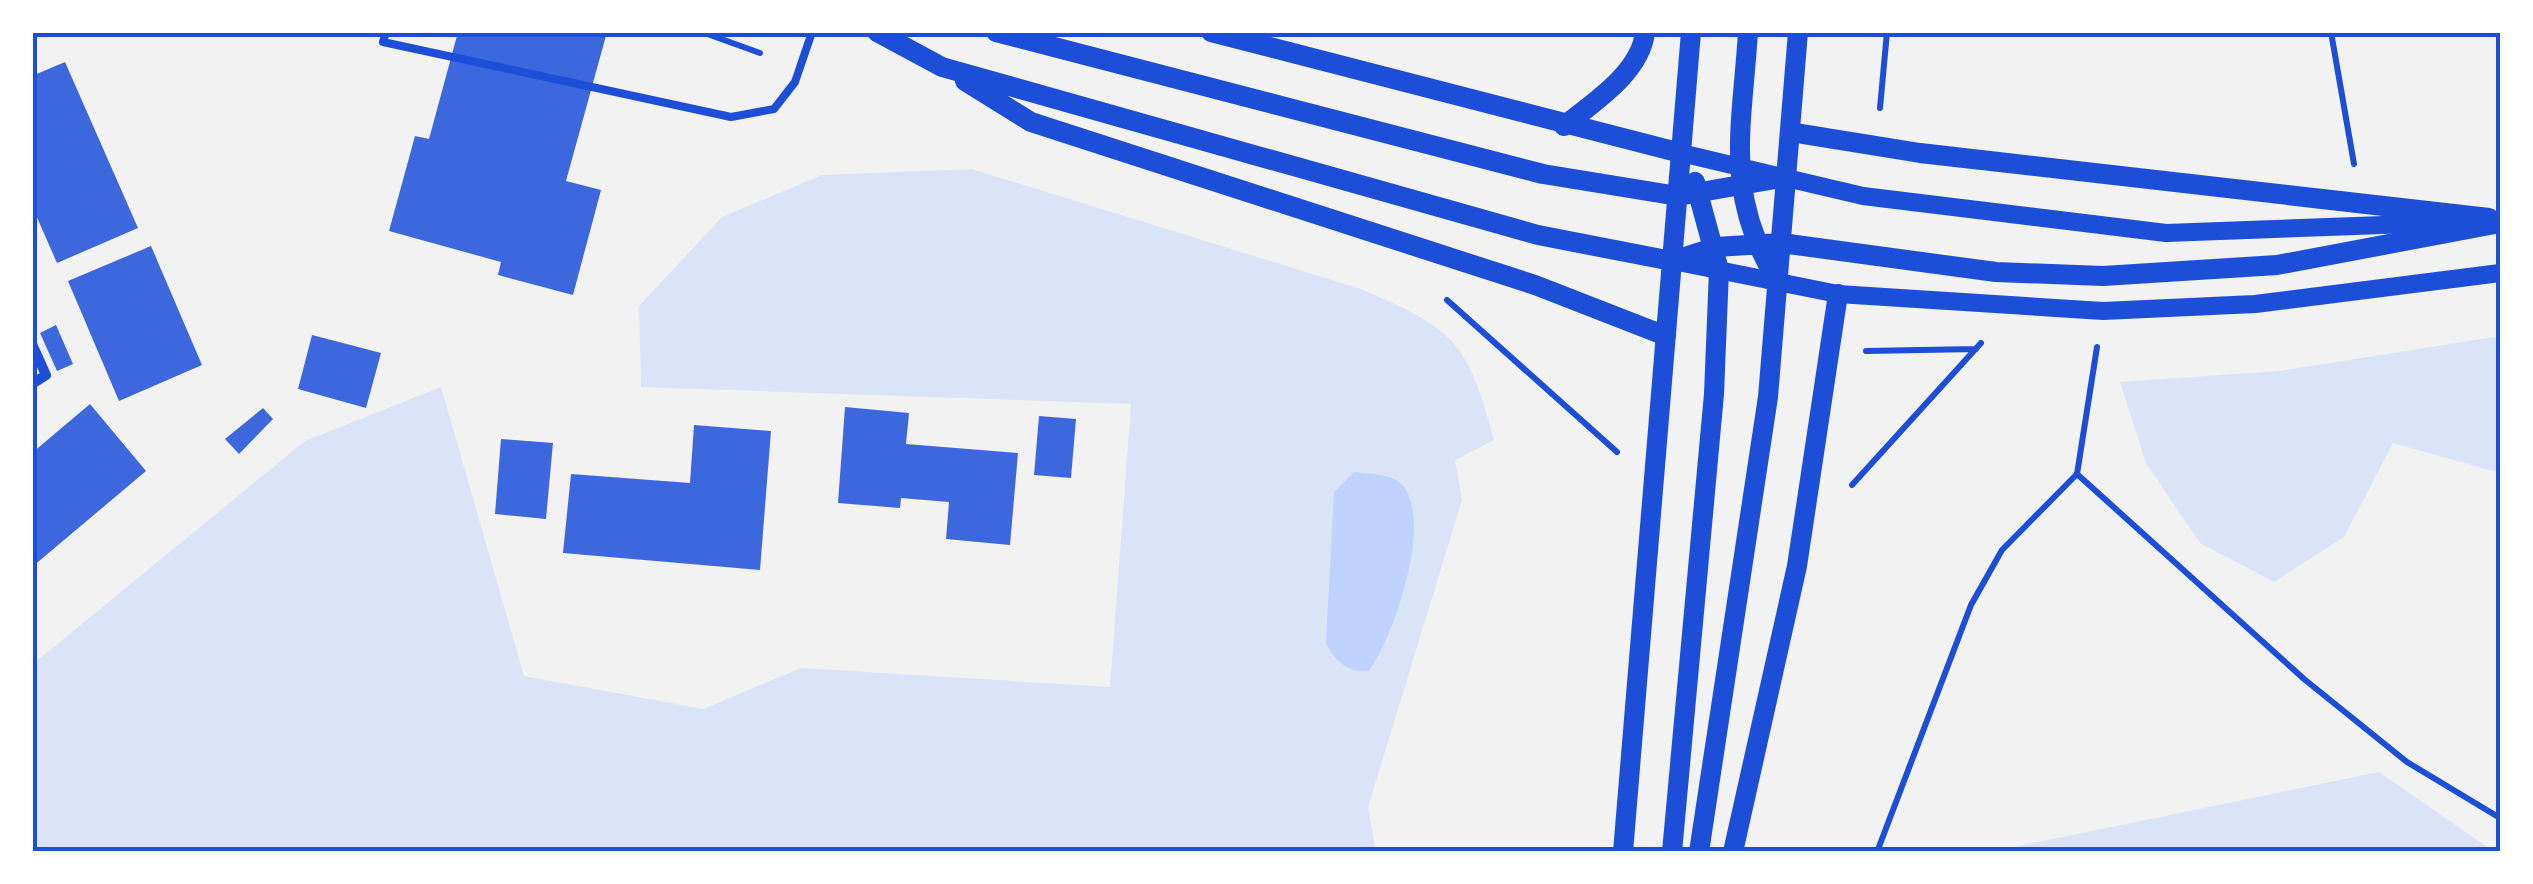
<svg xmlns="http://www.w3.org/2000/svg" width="2533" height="884" viewBox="0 0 2533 884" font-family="Barlow,sans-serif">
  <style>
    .green { fill: #dbe4f7 }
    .water { fill: #bfd3fe }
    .building { fill: #3d67dc }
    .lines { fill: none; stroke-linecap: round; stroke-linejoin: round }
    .path { stroke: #1d4ed8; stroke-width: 6 }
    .service { stroke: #1d4ed8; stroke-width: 8 }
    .minor { stroke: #1d4ed8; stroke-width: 10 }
    .tertiary { stroke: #1d4ed8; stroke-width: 18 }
    .secondary { stroke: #1d4ed8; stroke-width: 20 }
    .neatline { fill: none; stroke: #1d4ed8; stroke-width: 4 }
  </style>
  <rect width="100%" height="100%" fill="#f2f2f2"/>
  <path class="green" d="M 972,169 L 1361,289 C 1455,329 1468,342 1494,440 L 1455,460 L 1462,500 L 1368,807 L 1376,851 L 33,852 L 33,664 L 305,441 L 441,387 L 524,676 L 703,709 L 801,668 L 1110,687 L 1131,404 L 641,387 L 639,306 L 722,217 L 822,175 Z
    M 2500,336 L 2500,473 L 2393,443 L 2344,537 L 2274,582 L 2200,543 L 2146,463 L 2120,382 L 2279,371 Z
    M 2379,772 L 2493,851 L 2013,851 L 2019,846 Z"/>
  <path class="water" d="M 1354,472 C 1370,474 1394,473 1404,487 C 1432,525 1394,636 1369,671 C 1348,673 1335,661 1326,643 L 1334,492 Z"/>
  <path class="building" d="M 458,32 L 607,32 L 566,181 L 601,190 L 573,295 L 498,275 L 501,262 L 389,231 L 415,136 L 429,139 Z
    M 65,62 L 138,228 L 57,263 L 32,206 L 32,76 Z
    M 151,246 L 202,365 L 119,401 L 68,281 Z
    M 56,325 L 73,364 L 57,371 L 40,333 Z
    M 312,335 L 381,353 L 366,408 L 298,389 Z
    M 90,404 L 146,471 L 32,567 L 32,453 Z
    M 845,407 L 909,413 L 906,444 L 1018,453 L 1010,545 L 946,539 L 949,502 L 901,498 L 900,508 L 838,503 Z
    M 263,408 L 273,419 L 239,454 L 225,439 Z
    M 1039,416 L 1076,419 L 1071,478 L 1034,475 Z
    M 694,425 L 771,431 L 760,570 L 563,553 L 571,474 L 690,483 Z
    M 501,439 L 553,443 L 546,519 L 495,514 Z"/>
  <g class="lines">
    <path class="path" d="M 702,32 L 760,53
      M 2331,32 L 2354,164
      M 1880,108 L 1887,32
      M 1447,300 L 1617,452
      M 1866,351 L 1976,349
      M 2077,474 L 2304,679 L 2407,762 L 2500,818
      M 1852,485 L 1981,343
      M 1877,852 L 1971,605 L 2002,550 L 2077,474 L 2097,347"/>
    <path class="service" d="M 386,32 L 383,42 L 731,117 L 774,109 L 795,82 L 812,32"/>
    <path class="minor" d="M 32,344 L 46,375 L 32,384"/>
    <path class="tertiary" d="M 1681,153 L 1863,196 L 2166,233 L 2465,222
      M 1673,261 L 1838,294 L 2103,311 L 2255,304 L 2500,273"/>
    <path class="secondary" d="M 877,32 L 942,67 L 1538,235 L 1672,261 L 1716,247 L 1781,243 L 1996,272 L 2103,276 L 2277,265 L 2500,223
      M 996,32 L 1543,174 L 1678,196 L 1787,177
      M 1211,32 L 1681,153
      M 1748,32 C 1742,129 1723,195 1778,282
      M 965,81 L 1031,122 L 1535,285 L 1666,336
      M 1564,126 C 1594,102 1641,72 1645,32
      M 1790,132 L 1920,153 L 2489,218
      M 1623,852 L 1691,32
      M 1672,852 L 1714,394 L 1719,270 L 1695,182
      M 1699,852 L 1768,397 L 1798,32
      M 1733,852 L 1797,566 L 1838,294"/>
  </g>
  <rect width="2533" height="884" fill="none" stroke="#ffffff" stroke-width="70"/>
  <rect x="35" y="35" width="2463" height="814" class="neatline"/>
</svg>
